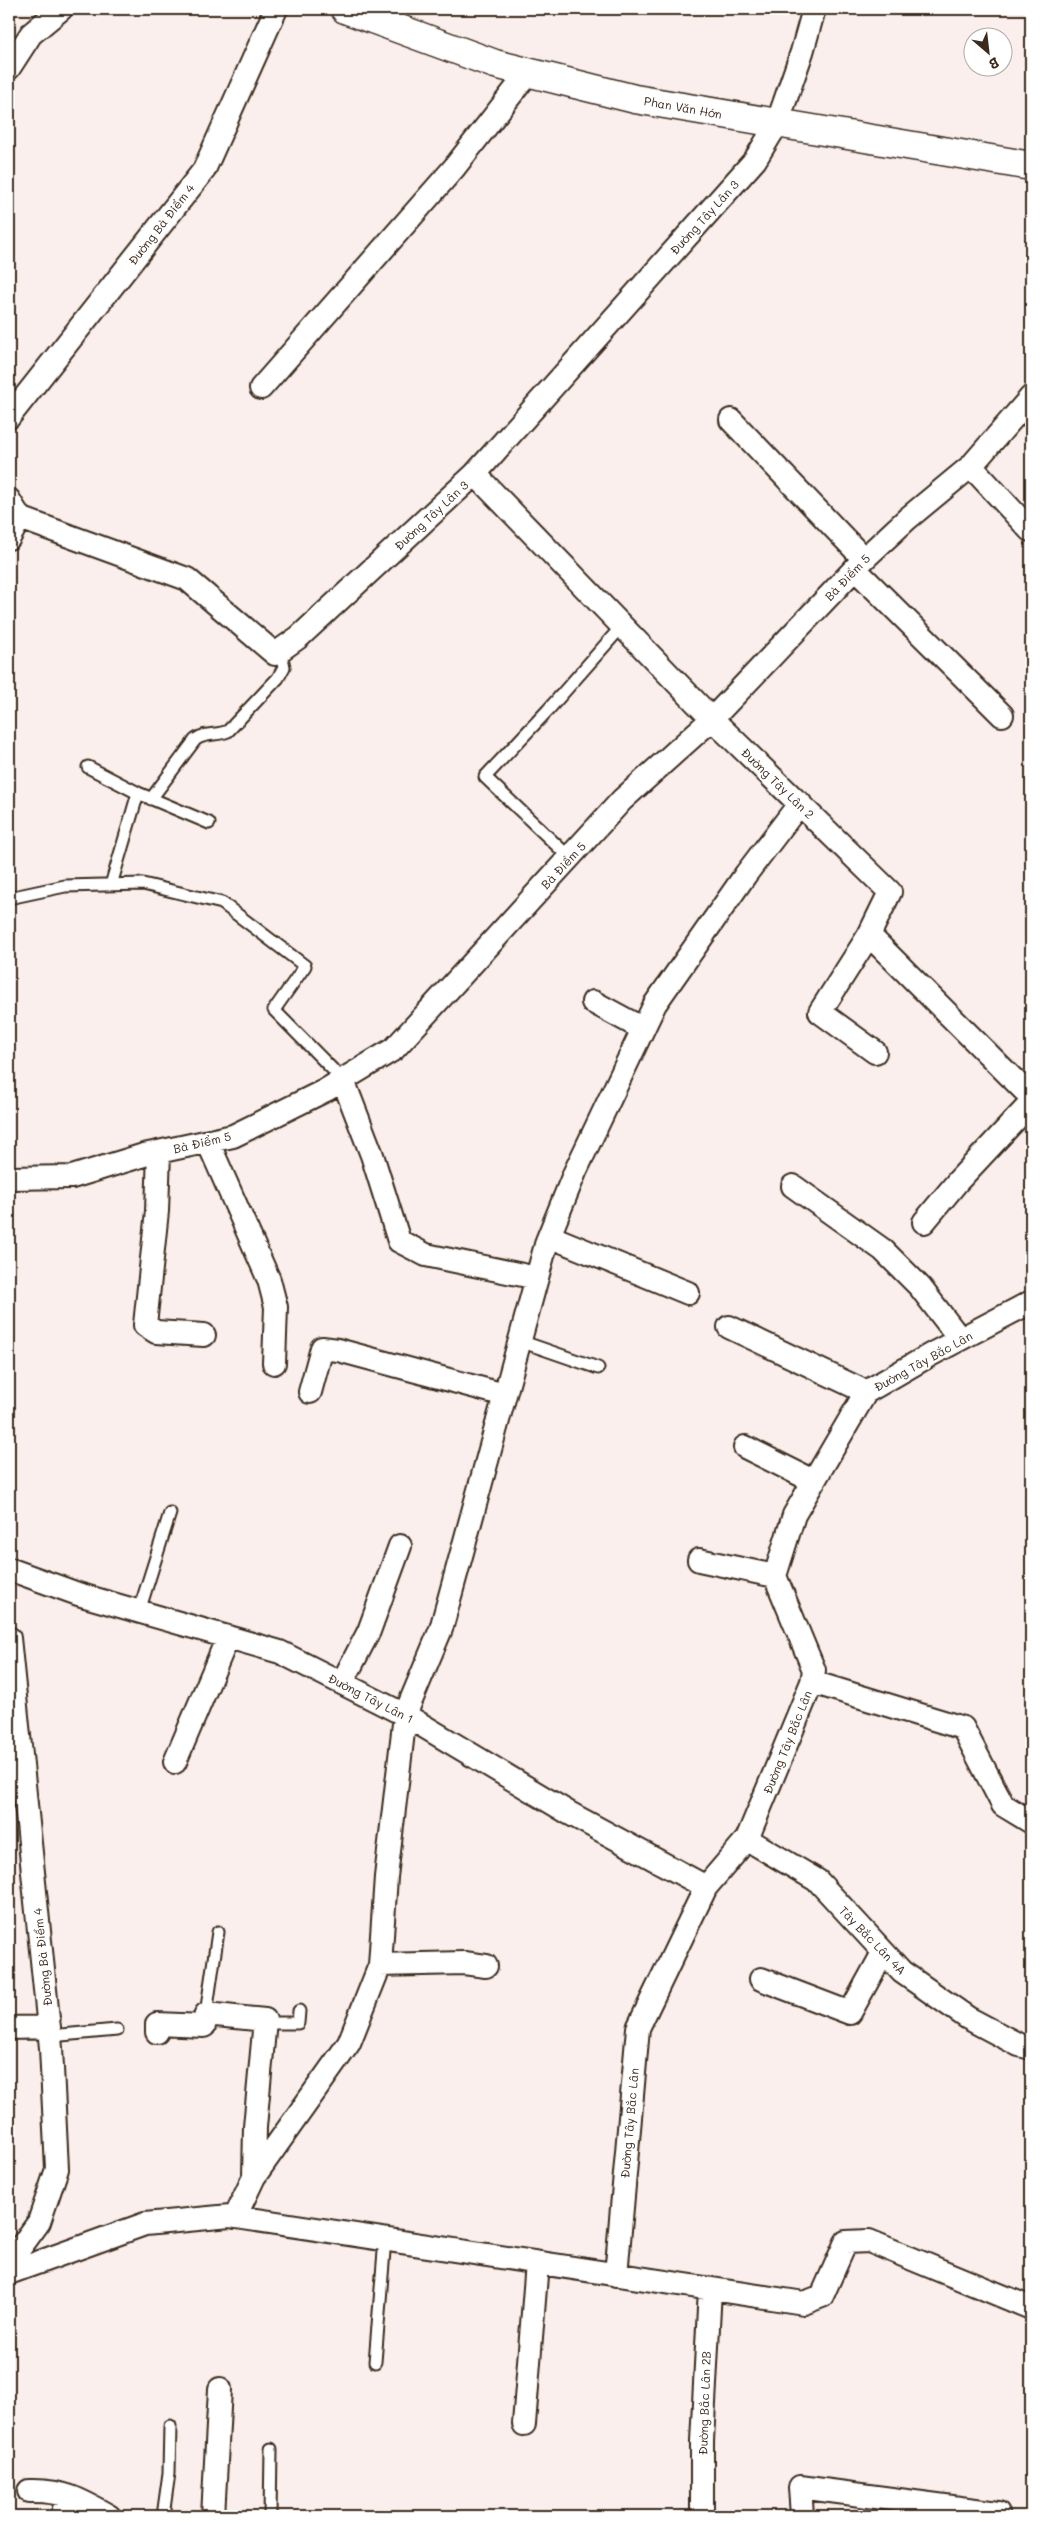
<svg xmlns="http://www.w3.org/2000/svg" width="1040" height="2525" viewBox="0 0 1040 2525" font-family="Mali,sans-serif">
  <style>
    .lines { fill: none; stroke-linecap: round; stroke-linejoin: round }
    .lane-casing { stroke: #3b2a1e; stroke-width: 15 }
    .street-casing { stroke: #3b2a1e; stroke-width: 26 }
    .secondary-casing { stroke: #3b2a1e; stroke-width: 31 }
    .lane { stroke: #fff; stroke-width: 11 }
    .street { stroke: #fff; stroke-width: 22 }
    .secondary { stroke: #fff; stroke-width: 28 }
    .labels { text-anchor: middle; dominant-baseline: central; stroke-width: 4; stroke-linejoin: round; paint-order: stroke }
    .street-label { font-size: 12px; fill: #3b2a1e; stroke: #fff }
  </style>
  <rect width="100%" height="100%" fill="#faefec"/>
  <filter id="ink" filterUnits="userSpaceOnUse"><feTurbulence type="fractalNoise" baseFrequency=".02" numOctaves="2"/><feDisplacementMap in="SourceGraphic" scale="10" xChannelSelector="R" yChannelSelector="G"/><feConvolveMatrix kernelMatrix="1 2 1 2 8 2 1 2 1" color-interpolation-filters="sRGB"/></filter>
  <g filter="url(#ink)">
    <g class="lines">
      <g class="lane-casing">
        <path id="lane" d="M 88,767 L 138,793 L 209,823
          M 151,799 L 195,740 C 205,732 217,736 228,731 L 278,678 L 284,667 L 283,662 L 275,654
          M 570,858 L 485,777 L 548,710 L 622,626
          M 111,885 L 138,793
          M 9,898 L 65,886 L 143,884 L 222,903 L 305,966 L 274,1010 L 343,1080
          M 520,1341 L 598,1368
          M 139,1611 L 170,1513
          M 206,2014 L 218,1932
          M 265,2023 L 298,2023 L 299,2011
          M 50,2036 L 117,2030
          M 375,2362 L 385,2239
          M 163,2516 L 169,2473 L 170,2426
          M 270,2516 L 271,2449"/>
      </g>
      <g class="street-casing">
        <path id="street" d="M 9,68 L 31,34 L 61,9
          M 261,388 L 454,168 L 528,73
          M 9,417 L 204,170 L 276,9
          M 731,420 L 864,559
          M 971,466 L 1030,530
          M 475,474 L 712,719 L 890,892 L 869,935 L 1031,1097
          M 9,500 L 20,518 L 187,579 L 275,654 L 299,637 L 475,474 L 755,160 L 777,124 L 802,52 L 814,9
          M 9,538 L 20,518
          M 855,569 L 1002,715
          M 869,935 L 820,1012 L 875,1052
          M 593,1002 L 643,1029
          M 343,1080 L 372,1155 L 399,1241 L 426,1255 L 537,1278
          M 208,1142 L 269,1280 L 276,1307 L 274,1363
          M 159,1152 L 157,1211 L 145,1325 L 156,1332 L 204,1335
          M 9,1178 L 72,1177 L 144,1155 L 233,1136 L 326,1090 L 394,1049 L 622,800 L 712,719 L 864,559 L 907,519 L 971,466 L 1031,397
          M 793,1186 L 883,1250 L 920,1287 L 960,1339
          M 924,1222 L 958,1181 L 1031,1103
          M 549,1236 L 688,1293
          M 729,1327 L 866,1392
          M 310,1392 L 322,1348 L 338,1350 L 505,1395
          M 745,1447 L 813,1481
          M 699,1560 L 775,1576
          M 9,1569 L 78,1594 L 280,1652 L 405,1715 L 569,1813 L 706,1887
          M 9,1638 L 51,2048 L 57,2169 L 39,2222 L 9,2263
          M 812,1682 L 963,1728 L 1003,1805 L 1031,1822
          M 342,1683 L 369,1631 L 400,1546
          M 175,1762 L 228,1637
          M 747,1839 L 818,1881 L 902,1972 L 968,2018 L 1019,2045 L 1031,2048
          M 380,1965 L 464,1963 L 486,1966
          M 761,1979 L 850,2013 L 883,1953
          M 9,2028 L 49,2027
          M 157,2032 L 157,2024 L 204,2026 L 206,2014 L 265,2020 L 255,2127 L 254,2177
          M 235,2217 L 254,2177 L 349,2043 L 380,1965 L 386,1877 L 405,1715 L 441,1629 L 547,1241 L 575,1172 L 655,1004 L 746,874 L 800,803
          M 9,2273 L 145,2224 L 230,2216 L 804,2303 L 822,2296 L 846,2242 L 869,2241 L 1031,2308
          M 616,2275 L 638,2028 L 706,1887 L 747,1839 L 812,1682 L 814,1670 L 775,1576 L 794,1515 L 866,1392 L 930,1355 L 1031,1302
          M 524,2424 L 537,2263
          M 29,2491 C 63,2490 81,2500 109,2516
          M 62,2516 L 68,2496
          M 213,2516 L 220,2389
          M 702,2516 L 702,2441 L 710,2289
          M 802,2516 L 800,2487 L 998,2513"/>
      </g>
      <g class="secondary-casing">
        <path id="secondary" d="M 345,9 L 495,64 L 635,99 L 1031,166"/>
      </g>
      <use href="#lane" class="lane"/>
      <use href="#street" class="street"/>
      <use href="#secondary" class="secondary"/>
    </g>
  </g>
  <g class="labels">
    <g class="street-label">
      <text transform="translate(683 107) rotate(10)">Phan Văn Hớn</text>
      <text transform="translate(704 217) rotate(-48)">Đường Tây Lân 3</text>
      <text transform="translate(161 224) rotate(-52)">Đường Bà Điểm 4</text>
      <text transform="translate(431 515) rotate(-43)">Đường Tây Lân 3</text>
      <text transform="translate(847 577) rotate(-46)">Bà Điểm 5</text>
      <text transform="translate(778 783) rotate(44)">Đường Tây Lân 2</text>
      <text transform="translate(563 865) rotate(-47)">Bà Điểm 5</text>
      <text transform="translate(202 1142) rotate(-13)">Bà Điểm 5</text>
      <text transform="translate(923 1361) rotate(-29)">Đường Tây Bắc Lân</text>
      <text transform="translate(371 1698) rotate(27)">Đường Tây Lân 1</text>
      <text transform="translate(787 1742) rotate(-68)">Đường Tây Bắc Lân</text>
      <text transform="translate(873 1940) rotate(46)">Tây Bắc Lân 4A</text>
      <text transform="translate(42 1957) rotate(-96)">Đường Bà Điểm 4</text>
      <text transform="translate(629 2123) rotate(-85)">Đường Tây Bắc Lân</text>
      <text transform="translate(704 2403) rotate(-88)">Đường Bắc Lân 2B</text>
    </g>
  </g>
  <rect width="1040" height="2525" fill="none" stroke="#fff" stroke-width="30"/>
  <rect x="15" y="15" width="1010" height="2495" fill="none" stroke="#3b2a1e" stroke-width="2" filter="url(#ink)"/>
  <g transform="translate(988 52) rotate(152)"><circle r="24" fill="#ffffff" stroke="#b1aaa5"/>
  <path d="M0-4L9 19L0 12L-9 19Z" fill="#3b2a1e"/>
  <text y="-8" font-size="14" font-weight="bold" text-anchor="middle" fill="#3b2a1e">B</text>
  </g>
</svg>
